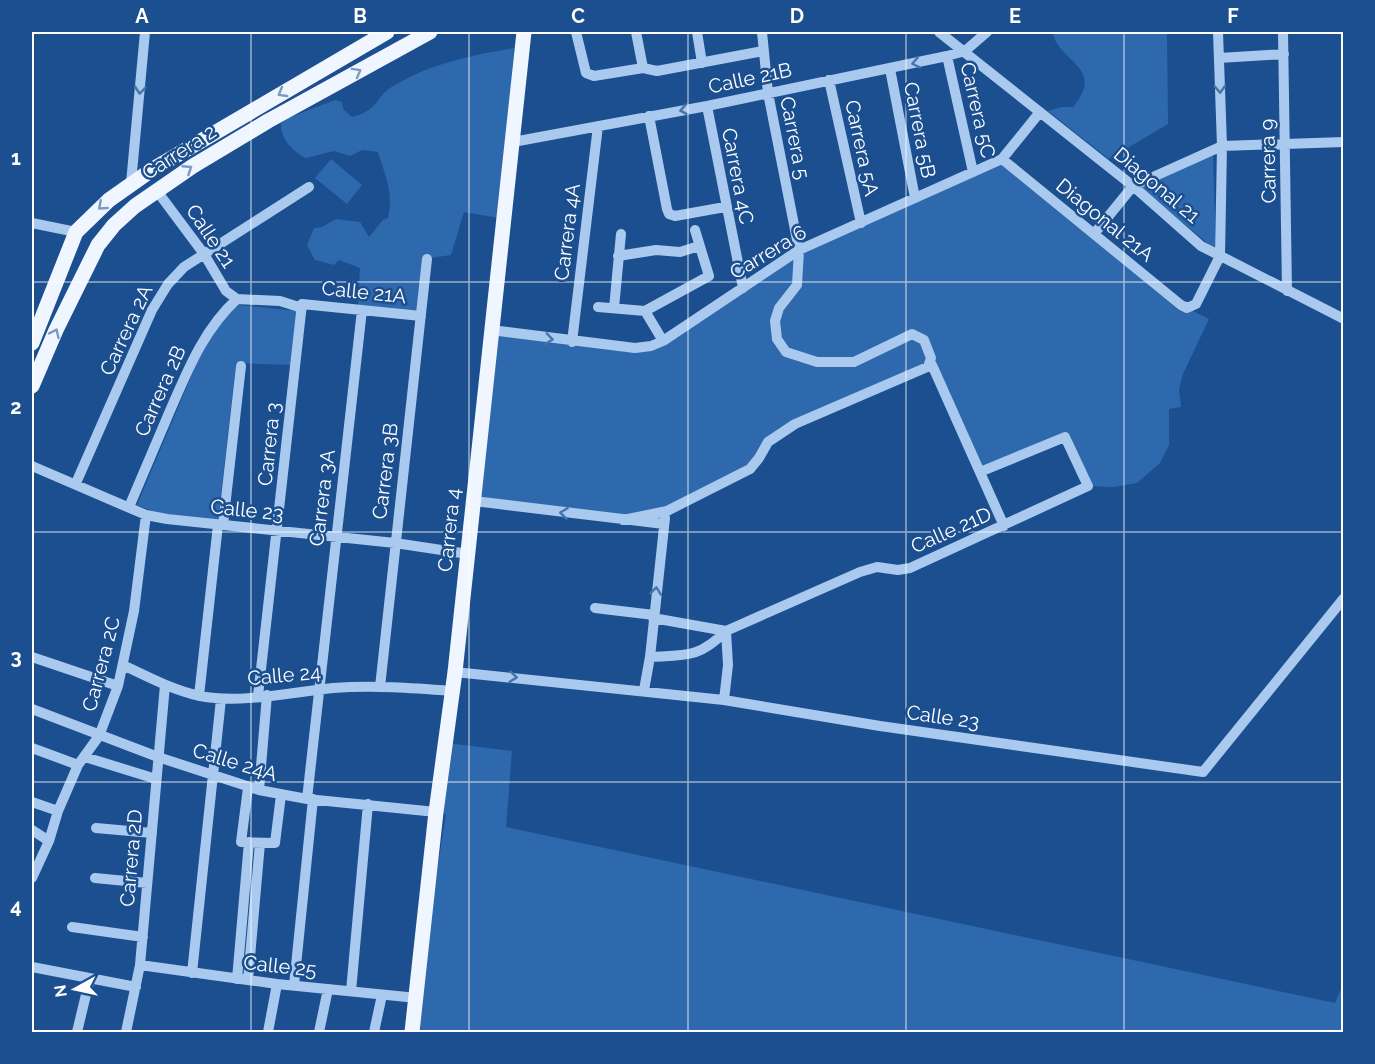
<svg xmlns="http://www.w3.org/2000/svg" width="1375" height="1064" viewBox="0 0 1375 1064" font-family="Raleway,sans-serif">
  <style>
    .green { fill: #2e69ad }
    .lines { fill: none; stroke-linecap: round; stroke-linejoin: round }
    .minor { stroke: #a9c9ee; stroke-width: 10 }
    .major { stroke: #f0f6ff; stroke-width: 15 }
    .oneway { stroke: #4674ac }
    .oneway2 { stroke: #7b9ac1 }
    .grid { fill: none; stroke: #fff; stroke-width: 1.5; stroke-opacity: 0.55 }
    .labels { text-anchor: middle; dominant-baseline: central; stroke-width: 5; stroke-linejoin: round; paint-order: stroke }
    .street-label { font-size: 20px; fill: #fff; stroke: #1b4f8f }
    .neatline { fill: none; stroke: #fff; stroke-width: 2 }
    .grid-label { font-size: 20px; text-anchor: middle; font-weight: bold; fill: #fff }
  </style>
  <rect width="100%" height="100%" fill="#1b4f8f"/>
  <path class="green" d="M 1052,32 L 1167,32 L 1168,124 L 1109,159 L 1048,111 L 1061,107 L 1073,107 C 1106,67 1060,64 1052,32 Z
    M 514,48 L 503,186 L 499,218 L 464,212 L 451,255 L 424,259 L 418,314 L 358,305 L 360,268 L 339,260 L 334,265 L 315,260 L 307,245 L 314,228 L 322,227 L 336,219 L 360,222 L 369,237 L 383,220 L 388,218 C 394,192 385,176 378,152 L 362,150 L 350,156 L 334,151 L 306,158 C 293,152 280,138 281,123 L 288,118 L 335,100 L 342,102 L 343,109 L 352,117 C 382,109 374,96 395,85 C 432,63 473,55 514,48 Z
    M 1213,155 L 1216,250 L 1139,187 Z
    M 331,159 L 362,185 L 347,204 L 315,178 Z
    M 1002,159 L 1187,308 L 1209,319 L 1183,374 L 1179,390 L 1181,407 L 1169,409 L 1169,445 L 1160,463 L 1137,483 L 1113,487 L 1088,486 L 1065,437 L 980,472 L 932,365 L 768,442 L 759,458 L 667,511 L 623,520 L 474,501 L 491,330 L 651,346 L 799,250 Z
    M 239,305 L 298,311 L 291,365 L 236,363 L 218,520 L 160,514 L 137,505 L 198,360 L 219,323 Z
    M 447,743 L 512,751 L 506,827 L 1335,1003 L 1343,984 L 1343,1032 L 412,1032 L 446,814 L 439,812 Z"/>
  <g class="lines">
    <path class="minor" d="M 576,32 L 586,73 L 594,76 L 643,68 L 657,71 L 763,51
      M 636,32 L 643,68
      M 697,32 L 702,63
      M 762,32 L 768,93 L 799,250 L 797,285 L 779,308 L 775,321 L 777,339 L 786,352 L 817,362 L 854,362 L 912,334 L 924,340 L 931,358 L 928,367
      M 939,32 L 1133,186 L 1201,246 L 1344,319
      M 1283,32 L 1287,291
      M 947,56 L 973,172
      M 1219,58 L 1284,54
      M 890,69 L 915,198
      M 829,80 L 861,223
      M 707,106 L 743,288
      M 649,116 L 667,209 L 669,214 L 675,216 L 725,207
      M 513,142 L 707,106 L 947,56 L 965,51 L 987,32
      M 1002,159 L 1181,305 L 1187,308 L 1196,304 L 1220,256 L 1222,146 L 1218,32
      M 131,183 L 145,32
      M 157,191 L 204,254 L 226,291 L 237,299 L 280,301 L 302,308
      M 32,223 L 76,232
      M 1094,234 L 1133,186 L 1222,146 L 1344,142
      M 618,256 L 656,250 L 680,252 L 699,246
      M 598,307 L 645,311 L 709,276 L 695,230
      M 614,308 L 621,234
      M 645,311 L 663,341
      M 491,330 L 635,348 L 651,346 L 663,341 L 799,250 L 1002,159 L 1040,112
      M 572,342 L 598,126
      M 32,466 L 146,515 L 167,519 L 395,543 L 468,554
      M 76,483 L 152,310 L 168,284 L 184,267 L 309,187
      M 474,501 L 664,524
      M 129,507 C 142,476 156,444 169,413 C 187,372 203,330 237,299
      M 623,520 L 667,511 L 750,469 L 759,458 L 768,442 L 795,424 L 932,365 L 1004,526
      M 223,525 L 241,366
      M 595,608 L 654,615
      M 653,618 L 726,631
      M 32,657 L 118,686
      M 650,657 C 686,655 699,658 726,631 L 860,572 L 877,567 L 898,570 L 910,568 L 1088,486 L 1065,437 L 980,472
      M 123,665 C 148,677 173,690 200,696 C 243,704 291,692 333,688 C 373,685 413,688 453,691
      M 455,672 L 724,700 L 880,726 L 1203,772 L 1344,598
      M 380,687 L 427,259
      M 644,690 L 650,657 L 665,518
      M 199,696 L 218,525
      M 258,696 L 302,304 L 421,316
      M 724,700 L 728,665 L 726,631
      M 32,709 L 158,757 L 259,790 L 307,799 L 436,812
      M 32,748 L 78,765
      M 85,757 L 156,779
      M 248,788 L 241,842 L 275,843 L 281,795
      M 259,790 L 267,695
      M 307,799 L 362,310
      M 32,802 L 58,811
      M 96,828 L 152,833
      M 32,830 L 49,841
      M 32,878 L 49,841 L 58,811 L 78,765 L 99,736 L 118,686 L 134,611 L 146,515
      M 95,878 L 147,883
      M 72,927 L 143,937
      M 140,965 L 277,984 L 417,998
      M 32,967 L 136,987
      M 192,973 L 221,699
      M 237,979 L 249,842
      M 248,980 L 260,843
      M 294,985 L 313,799
      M 351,991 L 368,804
      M 77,1032 L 90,978
      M 126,1032 L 140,965 L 165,685
      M 268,1032 L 277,984
      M 319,1032 L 328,989
      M 374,1032 L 382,995"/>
    <path class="major" d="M 32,343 L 76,232 L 109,200 L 153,169 L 387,32
      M 32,386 L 56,330 L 98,245 L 114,225 L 135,206 L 193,166 L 268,121 L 430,32
      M 412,1032 L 436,812 L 455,672 L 524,32"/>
  </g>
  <defs><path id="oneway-chevron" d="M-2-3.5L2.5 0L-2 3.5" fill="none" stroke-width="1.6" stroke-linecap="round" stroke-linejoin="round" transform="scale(1.5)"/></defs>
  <g class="oneway">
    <use href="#oneway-chevron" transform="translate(916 63) rotate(168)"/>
    <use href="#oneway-chevron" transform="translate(1220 89) rotate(88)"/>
    <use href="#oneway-chevron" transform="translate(140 90) rotate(95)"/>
    <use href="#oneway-chevron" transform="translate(684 110) rotate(170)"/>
    <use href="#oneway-chevron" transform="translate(549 339) rotate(8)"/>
    <use href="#oneway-chevron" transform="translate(564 513) rotate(-173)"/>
    <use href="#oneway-chevron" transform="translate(656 591) rotate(-84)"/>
    <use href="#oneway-chevron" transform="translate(513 677) rotate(6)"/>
  </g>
  <g class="oneway2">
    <use href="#oneway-chevron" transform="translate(357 72) rotate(-29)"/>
    <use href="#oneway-chevron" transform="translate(282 93) rotate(150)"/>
    <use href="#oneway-chevron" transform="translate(188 169) rotate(-33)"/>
    <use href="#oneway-chevron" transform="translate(102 206) rotate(139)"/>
    <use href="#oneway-chevron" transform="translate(55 333) rotate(-65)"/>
  </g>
  <path class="grid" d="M 251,32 L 251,1032M 469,32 L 469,1032M 688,32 L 688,1032M 906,32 L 906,1032M 1124,32 L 1124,1032M 32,282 L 1344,282M 32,532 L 1344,532M 32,782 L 1344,782"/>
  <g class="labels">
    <g class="street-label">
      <text transform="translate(750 78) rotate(-12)">Calle 21B</text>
      <text transform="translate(978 110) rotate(77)">Carrera 5C</text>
      <text transform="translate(920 130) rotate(79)">Carrera 5B</text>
      <text transform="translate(795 138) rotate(79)">Carrera 5</text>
      <text transform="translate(862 148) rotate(78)">Carrera 5A</text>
      <text transform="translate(179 152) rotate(-33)">Carrera 2</text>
      <text transform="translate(1268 161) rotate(-91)">Carrera 9</text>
      <text transform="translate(738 176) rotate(79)">Carrera 4C</text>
      <text transform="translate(1157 185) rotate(40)">Diagonal 21</text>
      <text transform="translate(1105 220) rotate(39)">Diagonal 21A</text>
      <text transform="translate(567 232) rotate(-83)">Carrera 4A</text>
      <text transform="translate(211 236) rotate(56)">Calle 21</text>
      <text transform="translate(768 252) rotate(-31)">Carrera 6</text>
      <text transform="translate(364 292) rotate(6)">Calle 21A</text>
      <text transform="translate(126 330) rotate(-65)">Carrera 2A</text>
      <text transform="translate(160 391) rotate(-66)">Carrera 2B</text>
      <text transform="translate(269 444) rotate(-84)">Carrera 3</text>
      <text transform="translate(385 471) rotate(-83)">Carrera 3B</text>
      <text transform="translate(322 498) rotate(-83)">Carrera 3A</text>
      <text transform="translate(247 510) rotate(6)">Calle 23</text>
      <text transform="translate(449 530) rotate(-84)">Carrera 4</text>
      <text transform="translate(951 530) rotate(-24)">Calle 21D</text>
      <text transform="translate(101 664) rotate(-75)">Carrera 2C</text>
      <text transform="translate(284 675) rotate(-5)">Calle 24</text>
      <text transform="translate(943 717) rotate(8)">Calle 23</text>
      <text transform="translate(235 762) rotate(17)">Calle 24A</text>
      <text transform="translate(131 858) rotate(-85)">Carrera 2D</text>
      <text transform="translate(280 966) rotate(6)">Calle 25</text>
    </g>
  </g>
  <rect width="1375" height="1064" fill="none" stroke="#1b4f8f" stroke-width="66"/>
  <g transform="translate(75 989) rotate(262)" stroke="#1b4f8f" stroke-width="4.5" paint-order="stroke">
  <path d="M0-4.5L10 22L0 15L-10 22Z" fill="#ffffff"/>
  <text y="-9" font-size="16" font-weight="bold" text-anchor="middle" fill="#ffffff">N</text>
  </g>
  <rect x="33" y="33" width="1309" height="998" class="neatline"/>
  <g class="grid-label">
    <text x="142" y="23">A</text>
    <text x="360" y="23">B</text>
    <text x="578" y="23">C</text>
    <text x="797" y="23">D</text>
    <text x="1015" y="23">E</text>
    <text x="1233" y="23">F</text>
    <text x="16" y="165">1</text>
    <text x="16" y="414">2</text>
    <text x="16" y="664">3</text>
    <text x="16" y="913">4</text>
  </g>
</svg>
